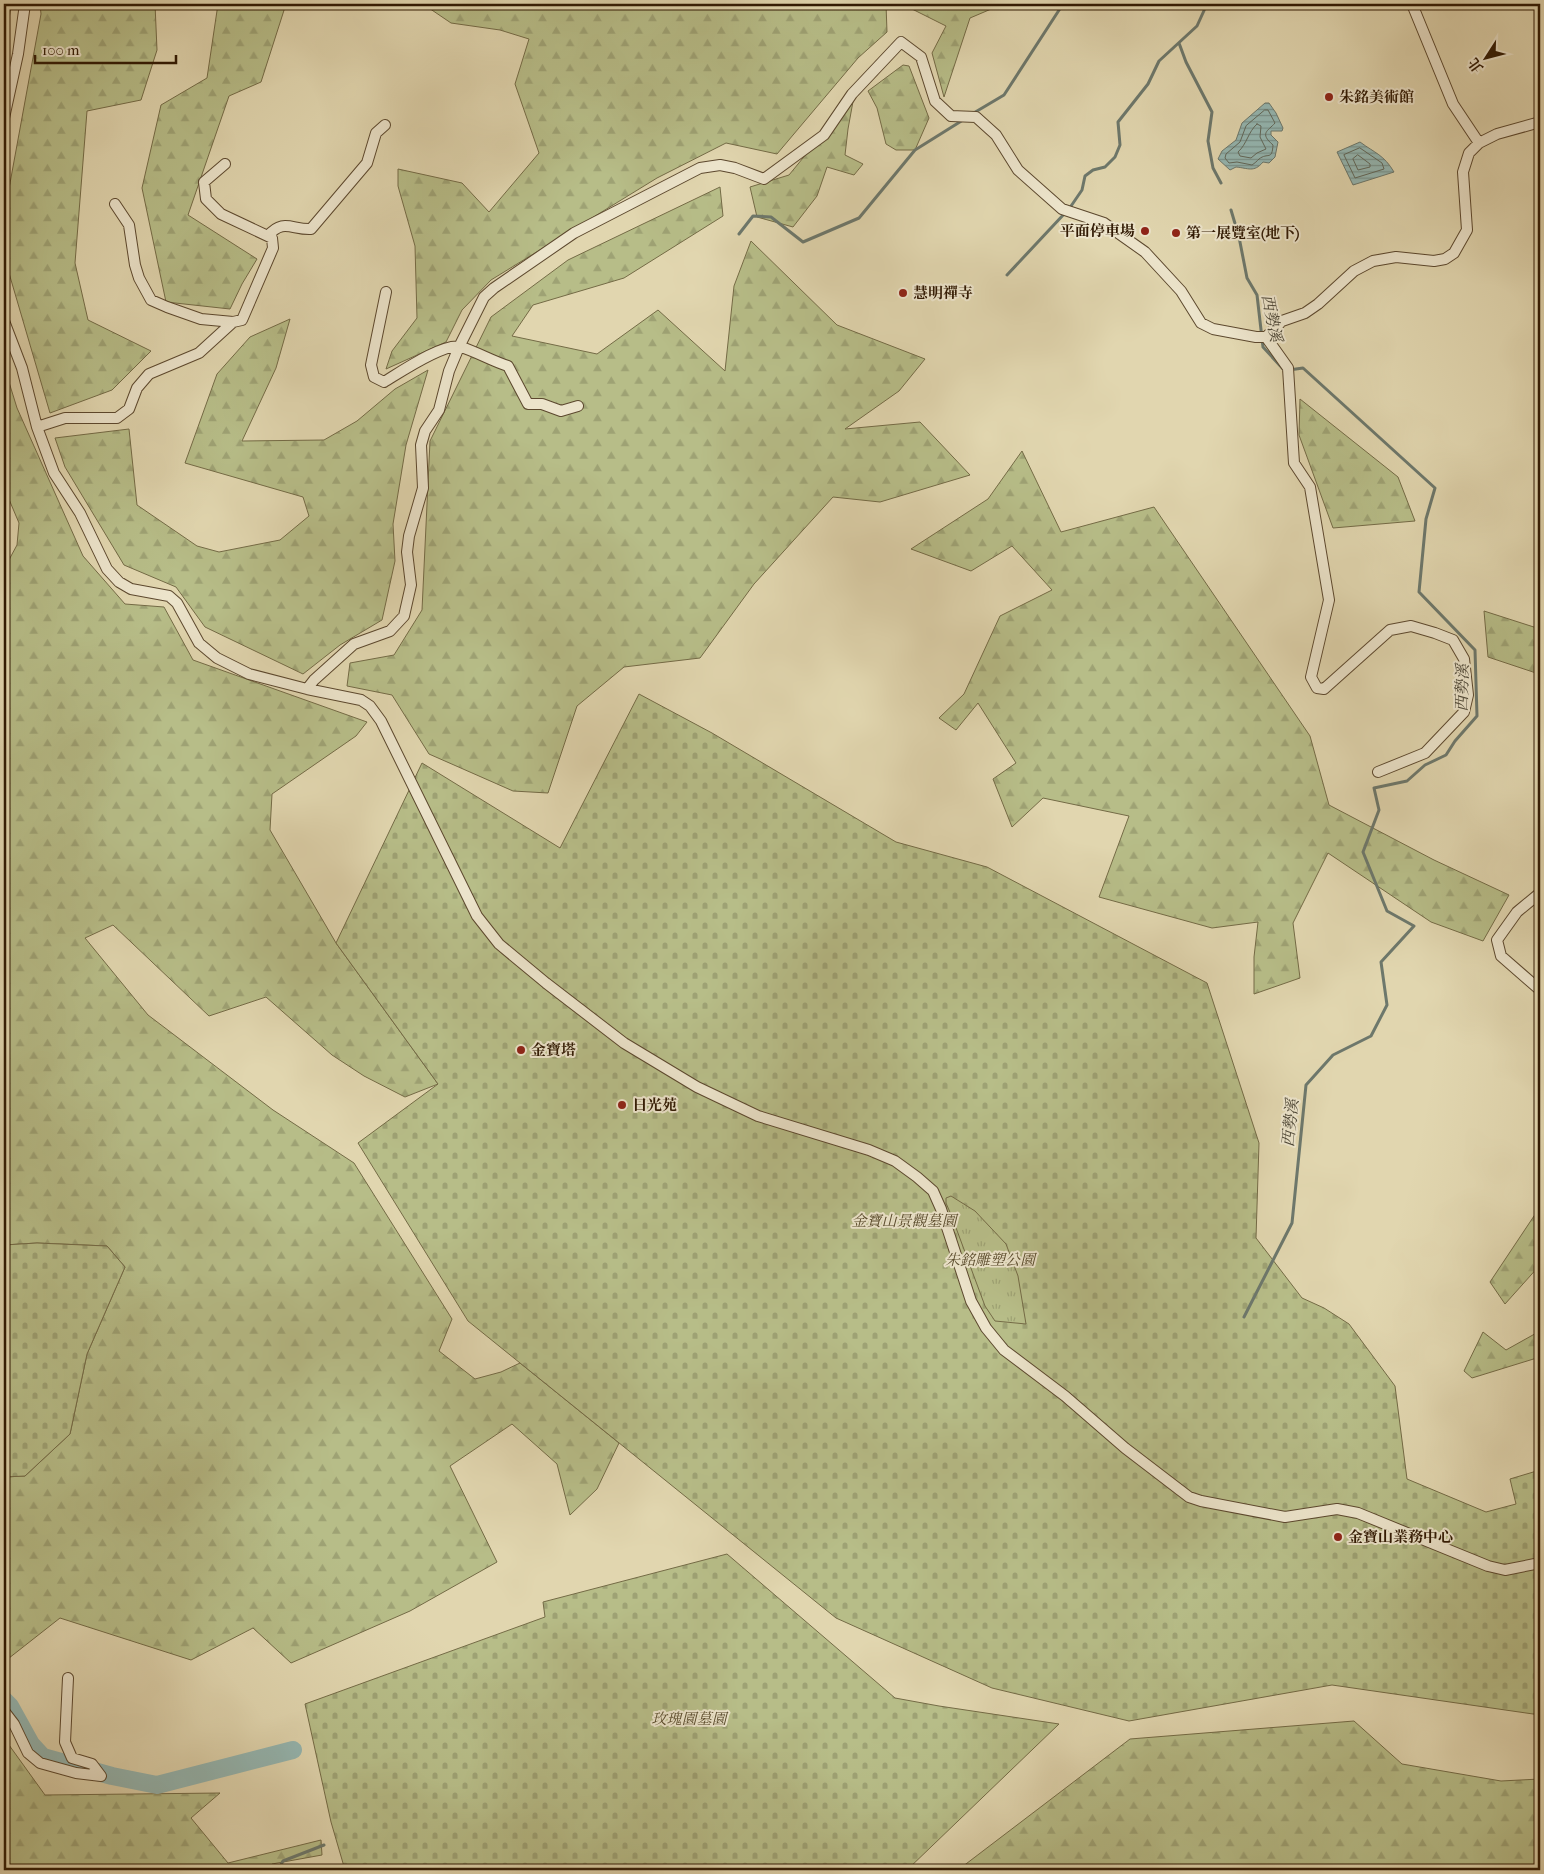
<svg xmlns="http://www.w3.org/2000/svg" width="1544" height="1874" viewBox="0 0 1544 1874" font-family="'IM FELL French Canon','Noto Serif TC',serif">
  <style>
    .forest { fill: url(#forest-firs); stroke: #746b46 }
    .cemetery { fill: url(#cemetery-stones); stroke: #746b46 }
    .park { fill: url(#park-tufts); stroke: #746b46 }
    .water { fill: url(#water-rules); stroke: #6d786c }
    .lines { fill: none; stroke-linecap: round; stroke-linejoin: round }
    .shore { stroke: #62685a; stroke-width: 1 }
    .stream { stroke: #6d786c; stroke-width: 3 }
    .river { stroke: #95b7b2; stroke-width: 18 }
    .minor-casing { stroke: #5c482e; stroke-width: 12 }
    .minor { stroke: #ece4cb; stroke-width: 10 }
    .poi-dot { fill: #8f2418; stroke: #ece4cb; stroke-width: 2 }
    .labels { text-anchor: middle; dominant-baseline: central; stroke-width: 4; stroke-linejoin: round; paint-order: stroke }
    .poi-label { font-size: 15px; font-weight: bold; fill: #301903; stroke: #ece4cb; text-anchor: start }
    .park-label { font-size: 15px; font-style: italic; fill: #584a2b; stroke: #ece4cb }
    .water-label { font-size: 16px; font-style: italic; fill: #4e4838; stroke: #ece4cb }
  </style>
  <defs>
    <pattern id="forest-firs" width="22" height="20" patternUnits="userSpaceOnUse" patternTransform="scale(1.25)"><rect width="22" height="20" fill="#b7bd88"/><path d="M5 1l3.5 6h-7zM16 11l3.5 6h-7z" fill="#9ea274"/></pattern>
    <pattern id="cemetery-stones" width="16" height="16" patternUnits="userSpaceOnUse" patternTransform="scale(1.25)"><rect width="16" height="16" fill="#b7bd88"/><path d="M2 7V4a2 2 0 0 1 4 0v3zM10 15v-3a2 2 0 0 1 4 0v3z" fill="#9ea274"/></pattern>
    <pattern id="park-tufts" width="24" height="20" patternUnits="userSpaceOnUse" patternTransform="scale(1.25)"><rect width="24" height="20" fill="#b7bd88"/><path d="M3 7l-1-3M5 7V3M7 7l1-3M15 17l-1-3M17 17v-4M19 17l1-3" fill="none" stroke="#9ea274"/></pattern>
    <pattern id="water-rules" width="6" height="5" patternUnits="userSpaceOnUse" patternTransform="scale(1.25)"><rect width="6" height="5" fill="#95b7b2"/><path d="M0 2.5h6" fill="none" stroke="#7a948f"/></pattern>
  </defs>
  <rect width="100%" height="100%" fill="#e1d6af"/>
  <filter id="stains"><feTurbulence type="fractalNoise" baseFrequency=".004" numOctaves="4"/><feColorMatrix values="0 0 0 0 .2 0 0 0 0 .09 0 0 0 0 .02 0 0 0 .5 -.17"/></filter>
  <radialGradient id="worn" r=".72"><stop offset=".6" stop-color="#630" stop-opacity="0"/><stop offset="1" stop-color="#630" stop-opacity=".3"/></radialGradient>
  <path class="forest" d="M 4,4 L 11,5 L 4,55 Z
    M 40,4 L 155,4 L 157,50 L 141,100 L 87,111 L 75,263 L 88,320 L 151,351 L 112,390 L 50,413 L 4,256 L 6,205 L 41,14 Z
    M 218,4 L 286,4 L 261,82 L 229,96 L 188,215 L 257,259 L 242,284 L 230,309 L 166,302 L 142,188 L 161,105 L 207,78 Z
    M 423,4 L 886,4 L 887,32 L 858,58 L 777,154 L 726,143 L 657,178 L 491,280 L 462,310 L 446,342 L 386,369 L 392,351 L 417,318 L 415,246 L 398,186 L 398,169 L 462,183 L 489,212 L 539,153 L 515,84 L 529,39 L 500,30 L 451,23 Z
    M 902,4 L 1003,4 L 970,18 L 944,97 L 932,53 L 946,26 Z
    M 903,65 L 909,66 L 929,118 L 915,150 L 896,150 L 886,144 L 877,108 L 868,91 Z
    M 854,96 L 848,129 L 845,155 L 863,164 L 854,175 L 827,167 L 817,196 L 793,227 L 757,217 L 750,187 L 789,175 Z
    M 720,187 L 723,216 L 624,278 L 533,305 L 512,336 L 597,354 L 658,310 L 725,371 L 734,286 L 751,241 L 837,325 L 925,359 L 899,391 L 845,429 L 920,422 L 970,475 L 880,502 L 833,497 L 754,584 L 700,658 L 624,667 L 577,706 L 548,793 L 513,791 L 429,754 L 392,695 L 347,686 L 350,663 L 394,655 L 422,610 L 430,441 L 491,317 L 568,260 Z
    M 290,319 L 276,368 L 242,441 L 324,440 L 357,421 L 395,389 L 428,370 L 406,445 L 393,524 L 395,561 L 382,620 L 340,645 L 303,674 L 205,627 L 176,587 L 124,565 L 65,467 L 55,438 L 129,429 L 137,505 L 197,546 L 219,552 L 280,540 L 309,516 L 303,497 L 185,463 L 217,374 L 250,337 Z
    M 4,366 L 17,408 L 83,556 L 125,604 L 164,607 L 193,660 L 367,722 L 356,736 L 272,794 L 270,830 L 336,943 L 438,1084 L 405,1097 L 364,1076 L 332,1055 L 266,997 L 209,1016 L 113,925 L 85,938 L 148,1015 L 273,1110 L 354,1163 L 452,1319 L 439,1351 L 475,1379 L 501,1372 L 520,1363 L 619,1443 L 597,1489 L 570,1515 L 557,1464 L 512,1424 L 450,1466 L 497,1562 L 410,1611 L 291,1663 L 253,1628 L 191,1660 L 60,1618 L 4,1662 L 4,1477 L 25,1476 L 70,1434 L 87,1354 L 125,1267 L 107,1246 L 37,1243 L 4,1245 L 4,569 L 17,545 L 19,523 L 8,497 L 4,497 Z
    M 1300,399 L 1398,477 L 1415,521 L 1333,528 L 1299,435 Z
    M 1022,451 L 1061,532 L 1154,507 L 1310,736 L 1329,805 L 1434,860 L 1509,895 L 1483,941 L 1431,922 L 1328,853 L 1293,923 L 1300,978 L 1254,994 L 1254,957 L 1258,922 L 1212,928 L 1099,897 L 1129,816 L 1043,798 L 1012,827 L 993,779 L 1016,763 L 978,703 L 956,730 L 939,718 L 964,694 L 1000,616 L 1052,590 L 1012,546 L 971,571 L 911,549 L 988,499 Z
    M 1484,611 L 1540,629 L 1540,676 L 1539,674 L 1488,657 Z
    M 1540,1207 L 1540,1265 L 1505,1304 L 1490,1282 Z
    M 1540,1331 L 1540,1357 L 1472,1378 L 1464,1371 L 1483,1332 L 1506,1350 Z
    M 1354,1721 L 1402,1764 L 1501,1781 L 1540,1779 L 1540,1870 L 958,1870 L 1130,1739 Z
    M 9,1745 L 45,1795 L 220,1793 L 191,1818 L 228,1863 L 321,1840 L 322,1855 L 272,1864 L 267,1870 L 4,1870 L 4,1749 Z"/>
  <path class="cemetery" d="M 639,694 L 712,733 L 896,842 L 987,867 L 1207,983 L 1259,1143 L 1256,1238 L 1302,1298 L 1324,1308 L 1349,1324 L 1395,1386 L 1407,1479 L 1486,1512 L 1516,1504 L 1510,1479 L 1540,1470 L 1540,1715 L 1332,1685 L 1129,1721 L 992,1688 L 836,1618 L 468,1321 L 358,1143 L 438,1084 L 336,943 L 422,763 L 560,848 Z
    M 37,1243 L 107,1246 L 125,1267 L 87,1354 L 70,1434 L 25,1476 L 4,1477 L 4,1245 Z
    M 727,1554 L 895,1698 L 939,1706 L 1059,1724 L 907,1870 L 345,1870 L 331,1822 L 305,1704 L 545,1617 L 543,1602 Z"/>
  <path class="park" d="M 951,1196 L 975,1211 L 1006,1244 L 1018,1276 L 1026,1324 L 995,1321 L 985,1306 L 952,1217 L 946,1203 L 946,1198 Z"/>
  <path class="water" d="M 1265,103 L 1269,103 L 1276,113 L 1283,128 L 1282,131 L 1271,131 L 1271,135 L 1278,142 L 1275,157 L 1269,163 L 1263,162 C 1254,173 1248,168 1236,167 L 1230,170 L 1218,159 L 1222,151 L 1236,140 L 1242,123 Z
    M 1360,142 C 1375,153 1384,155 1394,172 L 1353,185 L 1337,152 Z"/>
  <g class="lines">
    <path class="shore" d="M 1265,110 L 1268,110 L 1275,123 C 1268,131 1259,133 1273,145 C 1272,161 1268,152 1259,159 C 1257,161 1255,163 1252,165 L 1237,162 L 1229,163 L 1225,158 L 1226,154 L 1240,142 L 1246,126 Z
      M 1257,124 L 1261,126 L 1260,137 L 1266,149 L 1257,153 L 1251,158 L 1240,156 L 1238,152 C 1247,144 1248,132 1257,124 Z
      M 1360,148 L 1382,163 L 1384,169 L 1355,178 L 1344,155 Z
      M 1358,155 L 1370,164 L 1370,167 L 1358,170 L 1353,159 Z"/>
    <path class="stream" d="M 1179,43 L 1186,62 L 1212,112 L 1208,141 L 1213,168 L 1221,183
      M 972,114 L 1004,95 L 1063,4
      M 1069,209 L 1082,190 L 1085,176 L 1093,170 L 1105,167 L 1115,157 L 1120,145 L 1118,122 L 1148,84 L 1159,61 L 1197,26 L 1207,4
      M 1231,210 L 1239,237 L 1247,278 L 1257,295 L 1263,347 L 1284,370
      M 739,234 L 753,216 L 771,217 L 803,242 L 859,218 L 915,150 L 963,120
      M 1007,275 L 1065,213
      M 1244,1317 L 1292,1223 L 1306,1085 L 1333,1055 L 1371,1036 L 1387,1005 L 1381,962 L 1414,926 L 1387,911 L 1363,852 L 1379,810 L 1374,788 L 1407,781 L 1425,765 L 1446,755 L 1455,741 L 1477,716 L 1475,650 L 1419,592 L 1426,519 L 1435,488 L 1303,368 L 1289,370
      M 278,1870 L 283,1861 L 324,1845"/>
    <path class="river" d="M 4,1700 L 10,1706 L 31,1744 L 43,1757 L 112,1776 L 157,1785 L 293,1750"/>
    <g class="minor-casing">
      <path id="minor" d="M 1412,4 L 1453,104 L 1479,143
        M 4,118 L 18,54 L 25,4
        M 115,204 L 129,225 L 135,265 L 139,278 L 151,300 L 167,307 L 201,319 L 233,322
        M 268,236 C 283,218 292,230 311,229 L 367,163 L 376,133 L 385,125
        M 386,292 L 371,365 L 374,377 L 384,382 C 399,373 444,342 461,347 C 477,352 492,361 508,366 L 528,404 L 542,404 L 561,411 L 578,406
        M 4,321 L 22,368 L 37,427 L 54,473 L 80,513 L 107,569 L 119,582 L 131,589 L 169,596 L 177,603 L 199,643 L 217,658 L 249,674 L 307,689 L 361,700 L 370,706 L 381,721 L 477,916 L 499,944 L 546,983 L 624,1043 L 697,1087 L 758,1116 L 869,1150 L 895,1161 L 917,1177 L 933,1191 L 941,1209 L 971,1301 L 986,1328 L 1004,1350 L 1065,1396 L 1125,1448 L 1189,1497 L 1201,1501 L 1285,1517 L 1337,1509 L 1358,1513 L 1488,1566 L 1505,1570 L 1540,1563
        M 1266,337 L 1288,368 L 1294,463 L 1310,487 L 1329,600 L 1311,677 L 1317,688 L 1324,689 L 1390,630 L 1411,626 L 1435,633 L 1453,640 L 1464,659 L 1468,695 L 1464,712 L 1425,753 L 1378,772
        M 37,427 L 65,418 L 117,418 L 129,409 L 137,388 L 149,374 L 199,353 L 233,322 L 242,320 L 273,248 L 272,238 L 221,214 L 206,199 L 204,182 L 225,164
        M 307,689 L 314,680 L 354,644 L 390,631 L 404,616 L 411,585 L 407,552 L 409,536 L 423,488 L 421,445 L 425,431 L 439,410 L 449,371 L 459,347 L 484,297 L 494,288 L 574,233 L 700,168 L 720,165 L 735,168 L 764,179 L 824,135 L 852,94 L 901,42 L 921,57 L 935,101 L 951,116 L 976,117 L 996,135 L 1018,170 L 1062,209 L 1104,223 L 1145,252 L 1181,291 L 1201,323 L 1213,329 L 1256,337 L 1266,337 L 1282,321 L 1305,313 L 1318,304 L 1354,271 L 1373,261 L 1396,257 L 1434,261 L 1445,259 L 1454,253 L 1467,230 L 1463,172 L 1469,153 L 1479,143 L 1497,134 L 1540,122
        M 1540,893 L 1517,912 L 1497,940 L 1501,956 L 1540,990
        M 4,1711 L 14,1724 L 28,1753 L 40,1763 L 76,1773 L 101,1776 L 92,1764 L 72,1758 L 65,1742 L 68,1678"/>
    </g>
    <use href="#minor" class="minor"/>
  </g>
  <g class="poi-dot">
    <circle cx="1329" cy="97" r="5"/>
    <circle cx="1145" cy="231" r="5"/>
    <circle cx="1176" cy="233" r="5"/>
    <circle cx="903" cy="293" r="5"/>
    <circle cx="521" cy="1050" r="5"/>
    <circle cx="622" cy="1105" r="5"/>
    <circle cx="1338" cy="1537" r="5"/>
  </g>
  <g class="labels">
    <g class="poi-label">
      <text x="1339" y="97">朱銘美術館</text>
      <text x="1135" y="231" text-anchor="end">平面停車場</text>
      <text x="1186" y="233">第一展覽室(地下)</text>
      <text x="913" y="293">慧明禪寺</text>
      <text x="531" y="1050">金寶塔</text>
      <text x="632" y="1105">日光苑</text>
      <text x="1348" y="1537">金寶山業務中心</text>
    </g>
    <g class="park-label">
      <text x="904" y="1221">金寶山景觀墓園</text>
      <text x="990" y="1260">朱銘雕塑公園</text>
      <text x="689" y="1719">玫瑰園墓園</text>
    </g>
    <g class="water-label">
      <text transform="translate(1272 318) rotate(79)">西勢溪</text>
      <text transform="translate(1462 688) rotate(-89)">西勢溪</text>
      <text transform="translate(1290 1123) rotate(-84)">西勢溪</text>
    </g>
  </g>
  <rect width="1544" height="1874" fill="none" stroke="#e1d6af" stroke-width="20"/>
  <rect x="5" y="5" width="1534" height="1864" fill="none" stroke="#301903" stroke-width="2.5"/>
  <rect x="10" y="10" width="1524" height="1854" fill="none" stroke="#301903"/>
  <g transform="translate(1486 58) rotate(234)" stroke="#ece4cb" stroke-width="4" paint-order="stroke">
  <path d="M0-4L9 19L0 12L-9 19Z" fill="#301903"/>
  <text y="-8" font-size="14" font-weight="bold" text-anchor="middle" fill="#301903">北</text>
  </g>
  <path d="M35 55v8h141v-8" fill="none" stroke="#301903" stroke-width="2.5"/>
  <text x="42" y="55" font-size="15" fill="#301903" stroke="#ece4cb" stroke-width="4" paint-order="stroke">100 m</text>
  <rect width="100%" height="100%" filter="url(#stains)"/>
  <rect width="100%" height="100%" fill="url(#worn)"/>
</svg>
